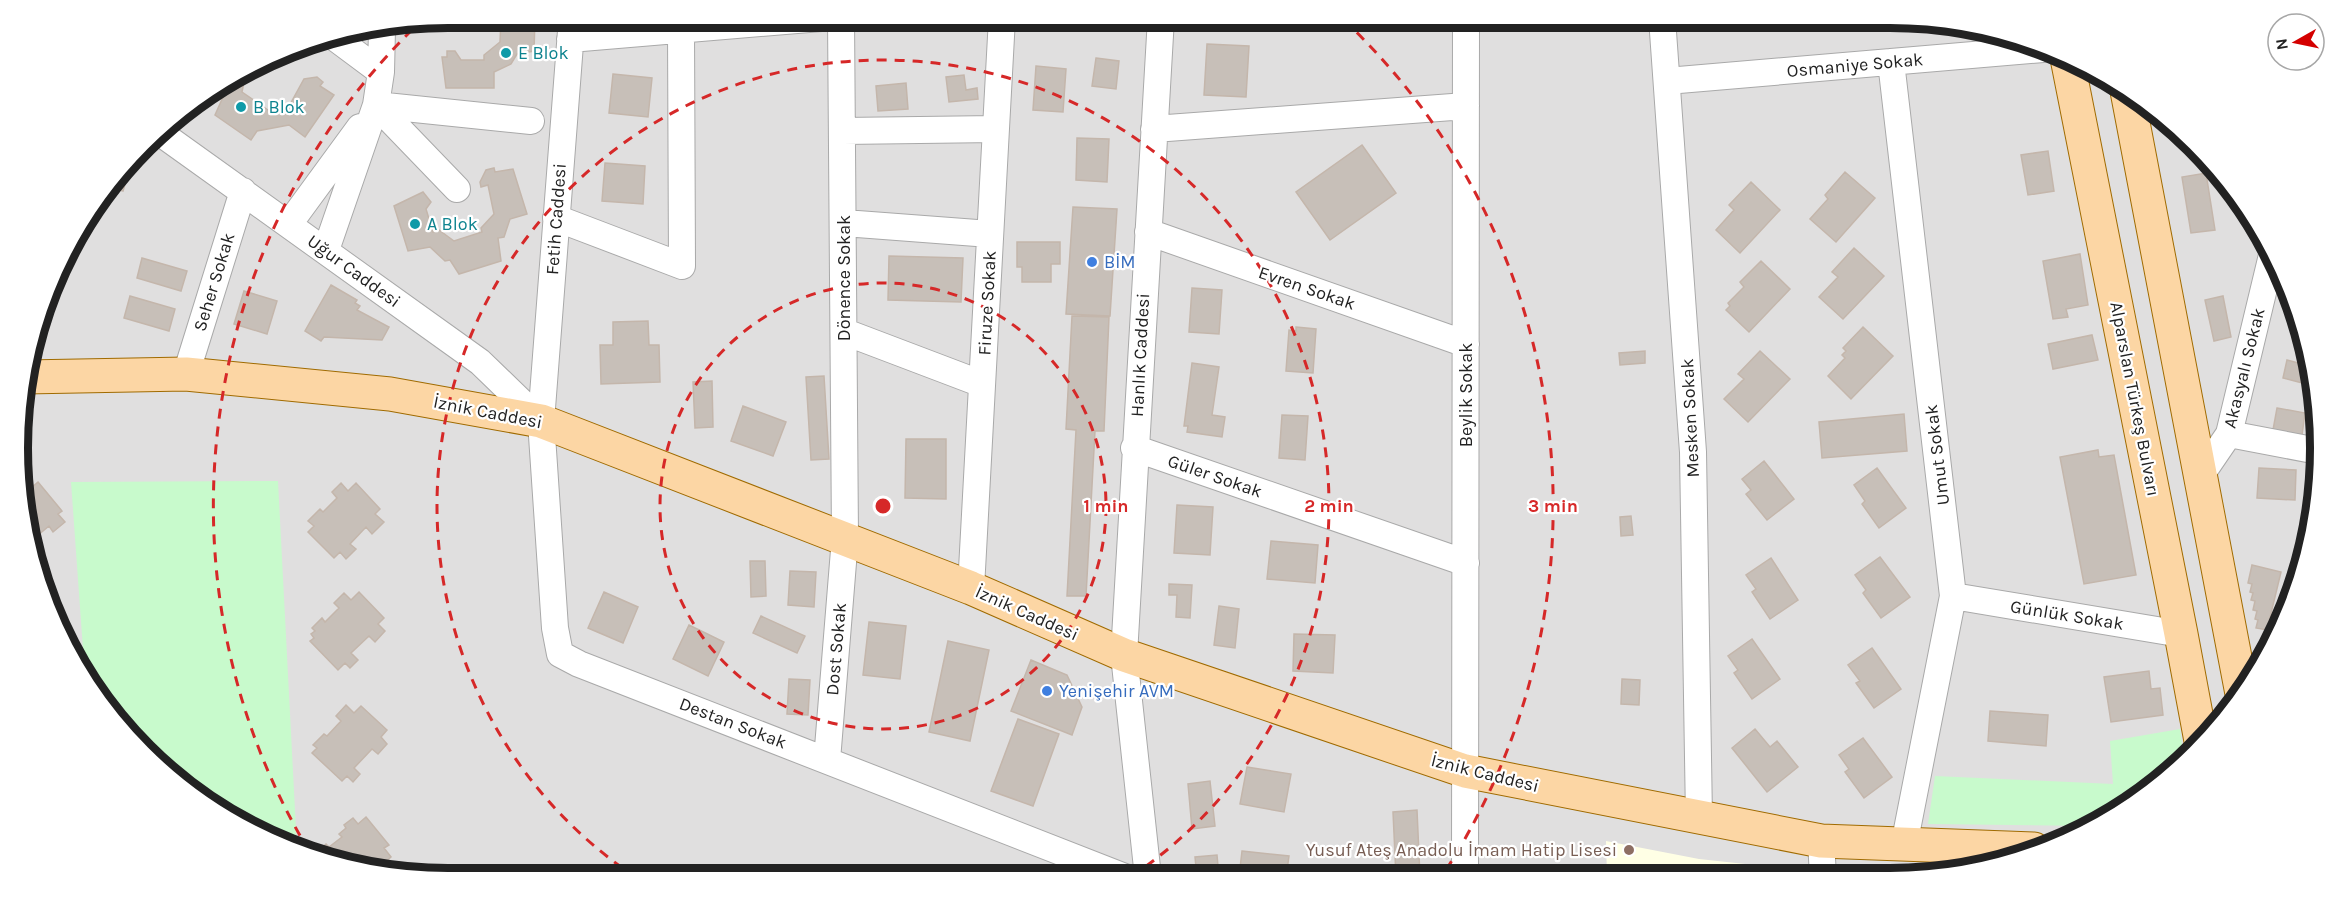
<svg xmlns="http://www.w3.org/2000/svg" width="2338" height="897" viewBox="0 0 2338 897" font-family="Karla,sans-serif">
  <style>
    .residential { fill: #e0dfdf }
    .education { fill: #ffffe5 }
    .park { fill: #c8facc }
    .building { fill: #c7bfb8; stroke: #c4b6ab; stroke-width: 1.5 }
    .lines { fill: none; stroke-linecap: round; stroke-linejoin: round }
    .minor-casing { stroke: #a9a9a9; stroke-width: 28 }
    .major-casing { stroke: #a06b00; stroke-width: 35 }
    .minor { stroke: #fff; stroke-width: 26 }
    .major { stroke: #fcd6a4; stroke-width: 33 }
    .ring { fill: none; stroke: #d62828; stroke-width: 3; stroke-dasharray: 10 8 }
    .culture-dot { fill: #0f9aa8; stroke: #fff; stroke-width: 2 }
    .shop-dot { fill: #3f7fe0; stroke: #fff; stroke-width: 2 }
    .education-dot { fill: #8d6e63; stroke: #fff; stroke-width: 2 }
    .labels { text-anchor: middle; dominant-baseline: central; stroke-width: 4.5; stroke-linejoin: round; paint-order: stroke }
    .culture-label { font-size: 18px; fill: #0d838f; stroke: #fff; text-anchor: start }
    .street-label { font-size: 18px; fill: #222; stroke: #fff }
    .shop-label { font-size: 18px; fill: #366cbe; stroke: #fff; text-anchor: start }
    .education-label { font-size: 18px; fill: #785e54; stroke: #fff; text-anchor: end }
    .rim { fill: none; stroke: #222; stroke-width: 8 }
    .centre { fill: #d62828; stroke: #fff; stroke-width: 3 }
    .ring-label { font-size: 18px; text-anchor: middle; font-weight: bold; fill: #d62828; stroke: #fff; stroke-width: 4.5; stroke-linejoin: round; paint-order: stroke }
  </style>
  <rect width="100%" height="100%" fill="#f2efe9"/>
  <path class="residential" d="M 449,18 L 1889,18 L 2001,33 L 2080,63 L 2152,107 L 2213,165 L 2262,234 L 2297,310 L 2316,393 L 2319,477 L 2305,560 L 2248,687 L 2174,772 L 2080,835 L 1946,875 L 449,879 L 337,864 L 258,835 L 187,790 L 90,687 L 51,614 L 26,533 L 22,392 L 41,310 L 76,234 L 165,125 L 234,76 L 310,41 Z"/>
  <path class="education" d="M 1606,841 L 1699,859 L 1809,871 L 1809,876 L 1607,876 Z"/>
  <path class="park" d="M 278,481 L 297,849 L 258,835 L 187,790 L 90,687 L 85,677 L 71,482 Z
    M 2180,729 L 2184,760 L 2174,772 L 2092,826 L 1928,824 L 1935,776 L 2113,784 L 2110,741 Z"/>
  <path class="building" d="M 501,18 L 535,18 L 534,51 L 517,54 L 511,64 L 494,72 L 494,88 L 446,88 L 442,57 L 447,57 L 447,51 L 455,51 L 461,60 L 484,60 L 484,55 L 500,42 Z
    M 1274,18 L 1313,18 L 1314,21 L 1275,25 Z
    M 1207,44 L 1249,46 L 1246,97 L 1204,95 Z
    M 1096,58 L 1119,61 L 1116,89 L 1092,86 Z
    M 1036,66 L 1066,69 L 1063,112 L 1033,110 Z
    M 240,73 L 244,82 L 242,92 L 268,110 L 277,106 L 288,108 L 304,79 L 317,77 L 323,82 L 320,86 L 334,95 L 305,137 L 289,125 L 257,131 L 251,140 L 215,115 L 223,97 L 218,94 L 218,87 Z
    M 613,74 L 652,78 L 648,117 L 609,113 Z
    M 964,75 L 966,90 L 977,88 L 978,99 L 949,102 L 946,77 Z
    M 906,83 L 908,109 L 878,111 L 876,86 Z
    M 2171,125 L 2181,135 L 2173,136 Z
    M 1077,138 L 1109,139 L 1107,182 L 1076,180 Z
    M 1362,145 L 1396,193 L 1330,240 L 1296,192 Z
    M 2048,151 L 2054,191 L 2028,195 L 2021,155 Z
    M 605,163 L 645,166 L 643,204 L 602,201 Z
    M 130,167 L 123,191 L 113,188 Z
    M 494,168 L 495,172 L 513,169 L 527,214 L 510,219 L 504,237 L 498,238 L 501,261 L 459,274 L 450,260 L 445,261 L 430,247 L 408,251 L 394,206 L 423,192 L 431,202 L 426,209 L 433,232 L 439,230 L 454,241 L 482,232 L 481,228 L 494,214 L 488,185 L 481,187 L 480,182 L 486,170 Z
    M 1845,172 L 1875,198 L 1836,242 L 1810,219 L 1828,199 L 1825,195 Z
    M 2206,173 L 2215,230 L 2191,233 L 2182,177 Z
    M 1751,182 L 1780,210 L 1740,253 L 1716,230 L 1734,210 L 1729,205 Z
    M 1073,207 L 1117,209 L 1110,316 L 1066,314 Z
    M 1017,242 L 1060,242 L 1060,264 L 1051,264 L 1051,282 L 1022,282 L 1022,267 L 1017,267 Z
    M 1854,248 L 1884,276 L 1843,319 L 1819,297 L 1838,277 L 1832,272 Z
    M 2080,254 L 2088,305 L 2066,309 L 2068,317 L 2053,319 L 2043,261 Z
    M 889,256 L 963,258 L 961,302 L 888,300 Z
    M 142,258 L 187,271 L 181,291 L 137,278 Z
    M 1761,261 L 1790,289 L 1749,332 L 1726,310 L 1730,306 L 1728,303 L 1744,287 L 1740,282 Z
    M 331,285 L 357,300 L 355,303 L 360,306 L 357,310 L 389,327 L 382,340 L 324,337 L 321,341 L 305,331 Z
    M 1192,288 L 1222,290 L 1219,334 L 1189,332 Z
    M 244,291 L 277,301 L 267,334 L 234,324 Z
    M 130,296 L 175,309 L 169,331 L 124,318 Z
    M 2223,296 L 2231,337 L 2214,341 L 2205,300 Z
    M 1072,316 L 1109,317 L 1104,431 L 1095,431 L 1086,596 L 1067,596 L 1076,430 L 1066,429 Z
    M 648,321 L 649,345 L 659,345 L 660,382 L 601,384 L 600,345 L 613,345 L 613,322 Z
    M 1296,327 L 1316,329 L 1313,373 L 1286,371 L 1289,330 L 1296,331 Z
    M 1863,327 L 1893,356 L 1851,399 L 1828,376 L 1845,358 L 1842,355 L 1846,351 L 1843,348 Z
    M 2092,335 L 2098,360 L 2053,369 L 2048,344 Z
    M 1645,351 L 1645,363 L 1620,365 L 1619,353 Z
    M 1760,351 L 1790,379 L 1748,422 L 1724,399 L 1744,379 L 1738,374 Z
    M 2287,360 L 2310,366 L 2312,376 L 2310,385 L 2283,378 Z
    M 1192,363 L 1219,367 L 1212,415 L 1225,417 L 1222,437 L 1187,432 L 1188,426 L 1184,426 Z
    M 824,376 L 829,459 L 811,460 L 806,377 Z
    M 712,381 L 713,427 L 695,428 L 693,382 Z
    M 743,406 L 786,422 L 773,456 L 731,441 Z
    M 2277,408 L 2305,413 L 2302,435 L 2273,430 Z
    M 1904,414 L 1907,451 L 1822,458 L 1819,422 Z
    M 1282,415 L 1308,416 L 1305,460 L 1279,458 Z
    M 906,439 L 946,439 L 946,499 L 905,498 Z
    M 2098,450 L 2099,457 L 2114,455 L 2136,575 L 2084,584 L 2060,457 Z
    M 1764,461 L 1794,499 L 1767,520 L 1746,494 L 1751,490 L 1742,479 Z
    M 1877,468 L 1906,508 L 1879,528 L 1862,504 L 1865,501 L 1854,485 Z
    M 2259,468 L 2296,470 L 2295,500 L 2257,498 Z
    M 38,482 L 62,511 L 58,514 L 65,522 L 53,532 L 49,526 L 31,541 L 38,548 L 32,553 L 26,533 L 25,484 L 26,483 L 31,488 Z
    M 341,483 L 348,491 L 356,483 L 380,509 L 375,514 L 384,522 L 372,534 L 366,527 L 350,544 L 356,549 L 346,559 L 340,552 L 334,558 L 308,532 L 314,526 L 308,521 L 320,509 L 323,512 L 337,498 L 332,492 Z
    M 1177,505 L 1213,507 L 1210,555 L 1174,553 Z
    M 1631,516 L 1633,535 L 1621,536 L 1620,517 Z
    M 1271,541 L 1318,545 L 1315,583 L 1267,579 Z
    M 1880,557 L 1910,597 L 1881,618 L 1863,593 L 1866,590 L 1855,575 Z
    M 1771,558 L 1798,600 L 1770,619 L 1752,592 L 1756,589 L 1746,575 Z
    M 750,561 L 765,561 L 766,596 L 751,597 Z
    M 2252,565 L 2281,572 L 2267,630 L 2256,628 L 2258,620 L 2255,619 L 2257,611 L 2253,610 L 2255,601 L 2251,600 L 2253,593 L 2250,592 L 2252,584 L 2248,583 Z
    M 790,571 L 816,572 L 814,607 L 788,605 Z
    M 1169,584 L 1192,585 L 1190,618 L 1176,617 L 1177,595 L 1169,595 Z
    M 359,592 L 384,618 L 378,624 L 385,631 L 375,642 L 369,636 L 351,653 L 358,660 L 350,668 L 345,663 L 338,670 L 310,641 L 314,638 L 311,634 L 315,631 L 312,628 L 322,618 L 325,622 L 339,608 L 334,603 L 344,593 L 351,600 Z
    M 604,592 L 638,607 L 623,643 L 588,628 Z
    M 46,597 L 66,618 L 60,623 L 68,631 L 63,636 L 51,614 Z
    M 1219,606 L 1239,609 L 1235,648 L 1214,645 Z
    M 761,616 L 805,636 L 797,653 L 753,633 Z
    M 869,622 L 906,626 L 900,679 L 863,675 Z
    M 689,625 L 724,642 L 708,676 L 673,659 Z
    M 1294,634 L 1335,635 L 1333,673 L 1293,671 Z
    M 1752,639 L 1780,679 L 1752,699 L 1734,673 L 1738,670 L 1728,656 Z
    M 948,641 L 989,650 L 970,741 L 929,732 Z
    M 1872,648 L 1901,689 L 1874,708 L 1856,683 L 1860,681 L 1848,665 Z
    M 1031,660 L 1067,675 L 1082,707 L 1072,735 L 1011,711 Z
    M 2149,671 L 2151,689 L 2160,688 L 2163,715 L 2111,722 L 2104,677 Z
    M 789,679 L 810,680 L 808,715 L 787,714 Z
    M 1622,679 L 1640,680 L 1639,705 L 1621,704 Z
    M 346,705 L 354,713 L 361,706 L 387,730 L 381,737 L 387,744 L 378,754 L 372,749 L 354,768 L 360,774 L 353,782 L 347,776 L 342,781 L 312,753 L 317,748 L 313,745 L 324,734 L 327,736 L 341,721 L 336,716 Z
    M 1990,711 L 2048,715 L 2046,746 L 1988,741 Z
    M 1018,719 L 1059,734 L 1033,806 L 991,791 Z
    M 1755,729 L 1770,747 L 1777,741 L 1798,767 L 1767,792 L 1732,748 Z
    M 1863,738 L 1892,777 L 1864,798 L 1845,772 L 1849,769 L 1839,755 Z
    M 1247,767 L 1291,774 L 1284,812 L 1240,804 Z
    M 1210,781 L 1215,826 L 1192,829 L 1188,784 Z
    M 1417,810 L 1420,877 L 1396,877 L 1393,812 Z
    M 366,817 L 389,845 L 384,848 L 391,857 L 380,867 L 375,862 L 367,868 L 337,864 L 322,859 L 317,852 L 326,844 L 329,847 L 342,837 L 339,834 L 346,828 L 344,825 L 353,818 L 358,824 Z
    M 1242,851 L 1289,856 L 1286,877 L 1239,877 Z
    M 1217,855 L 1219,877 L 1197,877 L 1195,857 Z
    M 1322,866 L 1368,869 L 1368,877 L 1321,877 Z"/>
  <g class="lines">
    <g class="minor-casing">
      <path id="minor" d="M 572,18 L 541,421 L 555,628 L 560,654 L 579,664 L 1125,877
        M 1662,18 L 1693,452 L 1699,818
        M 334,37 L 381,72
        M 570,39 L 821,18
        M 1891,62 L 1953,596 L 1904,845
        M 1667,81 L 2043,49
        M 376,105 L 531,121
        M 376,105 L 457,189
        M 1154,129 L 1466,106
        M 843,131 L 996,129
        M 159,132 L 480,362 L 541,421
        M 556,218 L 682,266 L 681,30
        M 844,223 L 990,234
        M 289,224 L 360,127
        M 1148,232 L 1466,344
        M 326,250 L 376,105 L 381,72 L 382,29
        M 845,332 L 982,384
        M 186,374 L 243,191
        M 2229,434 L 2318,451
        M 1134,448 L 1466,563
        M 2201,475 L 2229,434 L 2272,255
        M 971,588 L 1002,18
        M 1953,596 L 2181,634
        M 827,760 L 845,538 L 841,18
        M 1821,841 L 1823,876
        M 1465,876 L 1466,18
        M 1148,877 L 1124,655 L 1161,18"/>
    </g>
    <g class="major-casing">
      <path id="major" d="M 2067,58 L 2181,634 L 2201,741
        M 2127,91 L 2242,694
        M 25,377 L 186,374 L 390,394 L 541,421 L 971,588 L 1124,655 L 1465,771 L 1821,841 L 2034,849"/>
    </g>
    <use href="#minor" class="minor"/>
    <use href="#major" class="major"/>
  </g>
  <g class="ring">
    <circle cx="883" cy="506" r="223"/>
    <path d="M637 878A446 446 0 1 1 1132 876"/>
    <path d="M309 851A670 670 0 0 1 418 24M1344 20A670 670 0 0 1 1442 876"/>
  </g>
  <g class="culture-dot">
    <circle cx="506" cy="53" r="6"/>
    <circle cx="241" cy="107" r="6"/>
    <circle cx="415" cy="224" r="6"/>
  </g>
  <g class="shop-dot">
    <circle cx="1092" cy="262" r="6"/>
    <circle cx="1047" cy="691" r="6"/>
  </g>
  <circle class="education-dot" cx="1629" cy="850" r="6"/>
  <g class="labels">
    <g class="culture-label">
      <text x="518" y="53">E Blok</text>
      <text x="253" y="107">B Blok</text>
      <text x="427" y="224">A Blok</text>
    </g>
    <g class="street-label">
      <text transform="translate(1855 65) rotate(-5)">Osmaniye Sokak</text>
      <text transform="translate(556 219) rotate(-86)">Fetih Caddesi</text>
      <text transform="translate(354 271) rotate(36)">Uğur Caddesi</text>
      <text transform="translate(844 278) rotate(-90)">Dönence Sokak</text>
      <text transform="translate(214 282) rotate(-73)">Seher Sokak</text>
      <text transform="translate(1307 288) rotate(19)">Evren Sokak</text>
      <text transform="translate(987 303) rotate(-87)">Firuze Sokak</text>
      <text transform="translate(1140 355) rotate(-87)">Hanlık Caddesi</text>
      <text transform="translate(2244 368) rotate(-76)">Akasyalı Sokak</text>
      <text transform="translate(1466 395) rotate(-90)">Beylik Sokak</text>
      <text transform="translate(2135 399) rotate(79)">Alparslan Türkeş Bulvarı</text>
      <text transform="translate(488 412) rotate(11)">İznik Caddesi</text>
      <text transform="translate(1690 418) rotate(-93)">Mesken Sokak</text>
      <text transform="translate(1937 455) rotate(-97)">Umut Sokak</text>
      <text transform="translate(1215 476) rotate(19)">Güler Sokak</text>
      <text transform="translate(1027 613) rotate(24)">İznik Caddesi</text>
      <text transform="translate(2067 615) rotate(9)">Günlük Sokak</text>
      <text transform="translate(836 649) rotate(-85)">Dost Sokak</text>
      <text transform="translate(733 723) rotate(21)">Destan Sokak</text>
      <text transform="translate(1485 773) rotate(14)">İznik Caddesi</text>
    </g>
    <g class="shop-label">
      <text x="1104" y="262">BİM</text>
      <text x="1059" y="691">Yenişehir AVM</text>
    </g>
    <g class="education-label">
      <text x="1617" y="850">Yusuf Ateş Anadolu İmam Hatip Lisesi</text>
    </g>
  </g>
  <path d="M0 0H2338V897H0ZM448 28H1890A420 420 0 0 1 2310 448V448A420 420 0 0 1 1890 868H448A420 420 0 0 1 28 448V448A420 420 0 0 1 448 28Z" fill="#fff" fill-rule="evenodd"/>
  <path class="rim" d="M448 28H1890A420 420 0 0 1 2310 448V448A420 420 0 0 1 1890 868H448A420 420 0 0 1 28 448V448A420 420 0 0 1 448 28Z"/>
  <circle cx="883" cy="506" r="9" class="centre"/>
  <g class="ring-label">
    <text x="1106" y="512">1 min</text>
    <text x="1329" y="512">2 min</text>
    <text x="1553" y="512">3 min</text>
  </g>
  <g transform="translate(2296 42) rotate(261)"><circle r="28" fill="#ffffff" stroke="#a7a7a7" stroke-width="1.5"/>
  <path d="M0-4.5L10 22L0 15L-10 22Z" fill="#d40000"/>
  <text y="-9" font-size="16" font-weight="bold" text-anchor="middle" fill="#222222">N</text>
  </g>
</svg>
